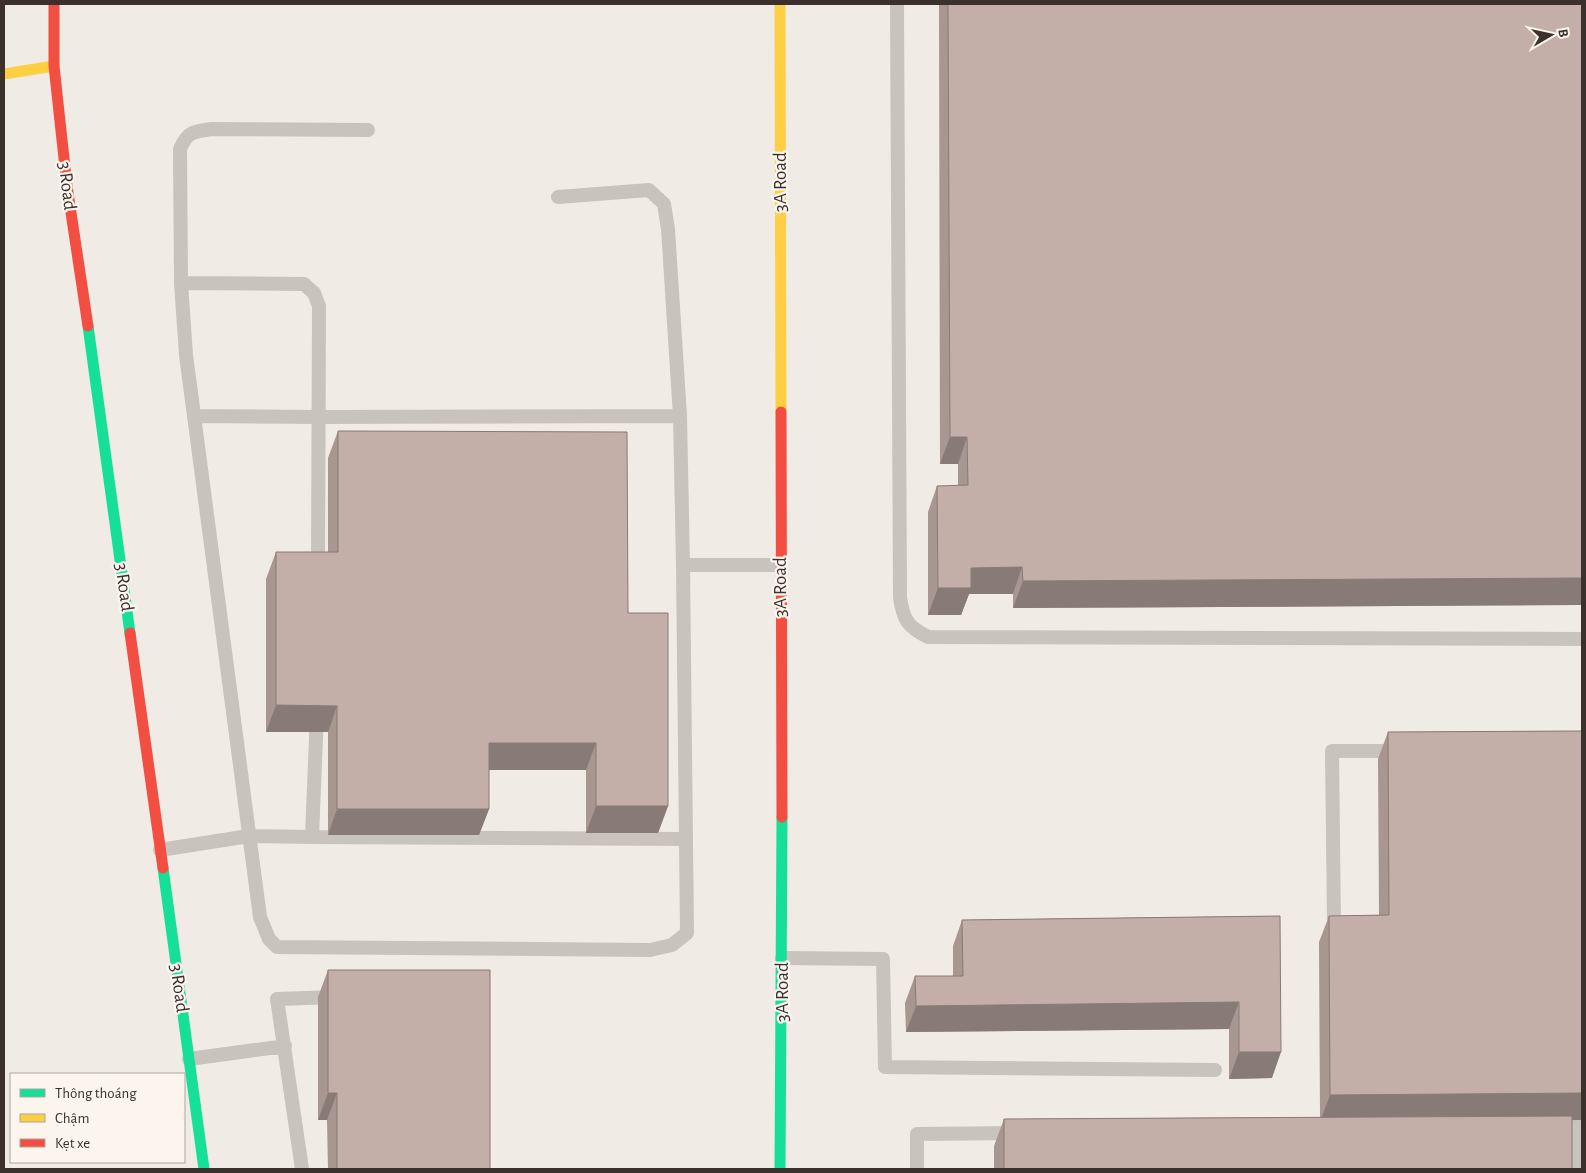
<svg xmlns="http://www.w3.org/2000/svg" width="1586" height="1173" viewBox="0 0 1586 1173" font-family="'Alegreya Sans',sans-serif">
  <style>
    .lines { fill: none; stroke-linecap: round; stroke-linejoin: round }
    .lane { stroke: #c9c3be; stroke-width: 14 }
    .fast { stroke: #16e098; stroke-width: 11 }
    .slow { stroke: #ffcf43; stroke-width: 11 }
    .jam { stroke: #f24e42; stroke-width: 11 }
    .wall { fill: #a89690 }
    .shaded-wall { fill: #887a75 }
    .building { fill: #c3afa7; stroke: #887a75 }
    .labels { text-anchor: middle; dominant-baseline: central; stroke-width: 4.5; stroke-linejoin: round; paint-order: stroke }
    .street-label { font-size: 19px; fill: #3b302b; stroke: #fbf5ee }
  </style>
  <rect width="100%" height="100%" fill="#f0ebe5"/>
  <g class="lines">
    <path class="lane" d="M 897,4 L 900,597 C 903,620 908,627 928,637 L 1582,639
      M 368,130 L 212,129 C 193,132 188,131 180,149 L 181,283 L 186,355 L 260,917 L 269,939 L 277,947 L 650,950 L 672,945 L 687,933 L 683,565
      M 558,197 L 649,190 L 664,204 L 668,229 L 680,416 L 683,565 L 780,565
      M 181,283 L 304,284 L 314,293 L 319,306 L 318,569
      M 194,416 L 318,417 L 680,416
      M 317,713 L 312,837 L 685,839
      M 160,850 L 249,836 L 312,837
      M 1334,924 L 1332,751 L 1399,751
      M 782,958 L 883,959 L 885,1067 L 1215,1070
      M 189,1059 L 285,1046
      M 1553,1127 L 1582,1127
      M 302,1169 L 277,999 L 337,997
      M 917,1169 L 917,1134 L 1017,1133
      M 1578,1169 L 1578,1127"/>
    <path class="fast" d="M 88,326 L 130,633
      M 163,868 L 204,1169
      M 780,1169 L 782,817"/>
    <path class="slow" d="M 780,4 L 781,412
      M 4,74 L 54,66"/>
    <path class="jam" d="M 54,4 L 54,66 L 67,186 L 88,326
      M 781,412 L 782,817
      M 130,633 L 163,868"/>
  </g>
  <path class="wall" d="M 939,4 L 1582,4 L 1582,605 L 1013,608 L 1013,594 L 969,594 L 961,615 L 928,615 L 928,512 L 937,486 L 958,486 L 958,464 L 940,464 Z
    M 338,431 L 628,613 L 668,806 L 658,833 L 586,833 L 586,770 L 489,770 L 489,809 L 479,835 L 328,835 L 328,732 L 266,732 L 266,579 L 276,552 L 328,552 L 328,458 Z
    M 1582,731 L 1582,1120 L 1572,1120 L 1572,1169 L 994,1169 L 994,1146 L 1004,1119 L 1320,1117 L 1319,942 L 1329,916 L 1379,915 L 1378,759 L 1388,732 Z
    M 1280,916 L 1272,1078 L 1229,1079 L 1229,1029 L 906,1032 L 905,1003 L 915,976 L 953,976 L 953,946 L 962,920 Z
    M 328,970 L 490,1169 L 328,1169 L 327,1120 L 318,1120 L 318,997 Z"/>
  <path class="shaded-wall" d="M 950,437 L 967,437 L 958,464 L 940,464 Z
    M 1022,567 L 1013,594 L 969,594 L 961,615 L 928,615 L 938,588 L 971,568 Z
    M 1582,578 L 1582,605 L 1013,608 L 1023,581 Z
    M 276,705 L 337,706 L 328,732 L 266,732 Z
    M 489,743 L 596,743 L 586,770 L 479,770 Z
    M 596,806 L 668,806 L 658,833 L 586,833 Z
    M 337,809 L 489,809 L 479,835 L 328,835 Z
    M 1239,1002 L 1229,1029 L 906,1032 L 916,1006 Z
    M 1239,1052 L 1281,1052 L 1272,1078 L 1229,1079 Z
    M 328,1093 L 337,1093 L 327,1120 L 318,1120 Z
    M 1582,1093 L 1582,1120 L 1320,1122 L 1330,1095 Z"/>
  <path class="building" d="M 948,4 L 1582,4 L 1582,578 L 1023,581 L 1022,567 L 971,568 L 971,588 L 938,588 L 937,486 L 968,485 L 967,437 L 950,437 Z
    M 338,431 L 627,432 L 628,613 L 668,613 L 668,806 L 596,806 L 596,743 L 489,743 L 489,809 L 337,809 L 337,706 L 276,705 L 276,552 L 338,552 Z
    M 1582,731 L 1582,1093 L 1330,1095 L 1329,916 L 1389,915 L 1388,732 Z
    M 1280,916 L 1281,1052 L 1239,1052 L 1239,1002 L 916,1006 L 915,976 L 963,976 L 962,920 Z
    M 328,970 L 490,970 L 490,1169 L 337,1169 L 337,1093 L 328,1093 Z
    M 1572,1116 L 1572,1169 L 1004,1169 L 1004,1119 Z"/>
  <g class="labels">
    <g class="street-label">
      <text transform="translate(780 182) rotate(-90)">3A Road</text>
      <text transform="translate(67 186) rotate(83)">3 Road</text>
      <text transform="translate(124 587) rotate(82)">3 Road</text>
      <text transform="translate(780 587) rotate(-90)">3A Road</text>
      <text transform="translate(179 988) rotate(82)">3 Road</text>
      <text transform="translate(782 992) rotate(-90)">3A Road</text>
    </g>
  </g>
  <rect width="1586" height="1173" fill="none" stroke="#3b302b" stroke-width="10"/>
  <rect x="10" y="1073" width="175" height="90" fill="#fbf5ee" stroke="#aea6a0"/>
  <rect x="20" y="1089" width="25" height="8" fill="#16e098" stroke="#aea6a0"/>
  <text x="55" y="1098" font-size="15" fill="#3b302b">Thông thoáng</text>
  <rect x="20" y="1114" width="25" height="8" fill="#ffcf43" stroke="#aea6a0"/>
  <text x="55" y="1123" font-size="15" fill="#3b302b">Chậm</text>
  <rect x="20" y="1139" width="25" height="8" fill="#f24e42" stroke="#aea6a0"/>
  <text x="55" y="1148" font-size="15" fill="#3b302b">Kẹt xe</text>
  <g transform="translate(1551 35) rotate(81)" stroke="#fbf5ee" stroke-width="4" paint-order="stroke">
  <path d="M0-4L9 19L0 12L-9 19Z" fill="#3b302b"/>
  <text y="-8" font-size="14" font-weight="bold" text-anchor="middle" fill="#3b302b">B</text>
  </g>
</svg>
